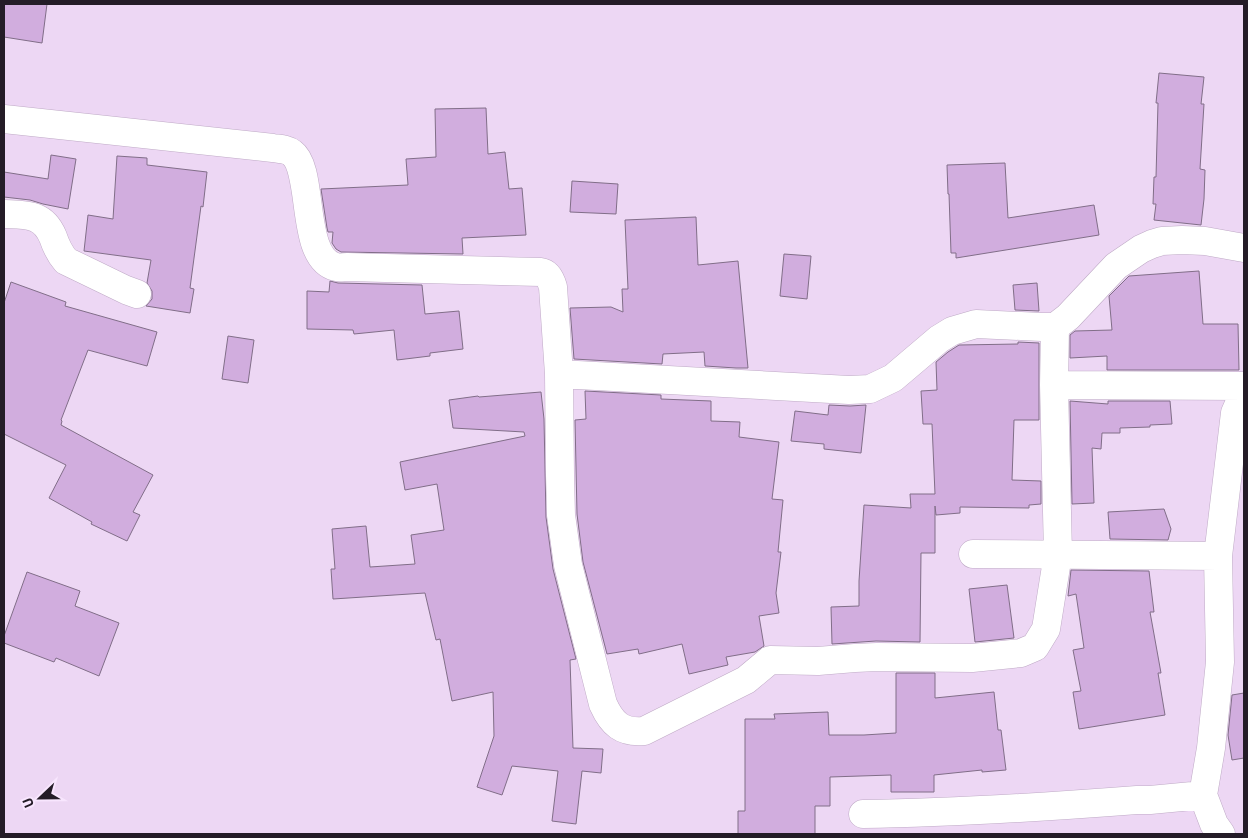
<svg xmlns="http://www.w3.org/2000/svg" width="1248" height="838" viewBox="0 0 1248 838" font-family="'Titillium Web',sans-serif">
  <style>
    .building { fill: #d1adde; stroke: #816e88 }
    .lines { fill: none; stroke-linecap: round; stroke-linejoin: round }
    .minor-casing { stroke: #bfaac6; stroke-width: 29 }
    .minor { stroke: #fff; stroke-width: 28 }
  </style>
  <rect width="100%" height="100%" fill="#edd7f4"/>
  <path class="building" d="M 4,4 L 47,4 L 42,43 L 4,37 Z
    M 1159,73 L 1204,77 L 1201,104 L 1204,104 L 1200,169 L 1205,170 L 1204,199 L 1201,225 L 1154,220 L 1156,204 L 1153,204 L 1154,177 L 1156,177 L 1158,103 L 1156,103 Z
    M 486,108 L 488,154 L 505,152 L 509,189 L 522,188 L 526,235 L 462,238 L 463,254 L 341,252 L 336,249 L 332,243 L 333,232 L 328,232 L 327,228 L 321,189 L 408,185 L 406,159 L 436,157 L 435,109 Z
    M 51,155 L 76,159 L 68,209 L 43,204 L 30,200 L 4,197 L 4,172 L 48,179 Z
    M 117,156 L 147,158 L 147,165 L 207,172 L 203,207 L 201,206 L 190,288 L 194,289 L 190,313 L 146,306 L 152,299 L 152,291 L 147,283 L 151,260 L 84,251 L 88,215 L 113,219 Z
    M 1005,163 L 1008,218 L 1094,205 L 1099,235 L 956,258 L 956,253 L 951,253 L 949,194 L 948,194 L 947,165 Z
    M 572,181 L 618,184 L 616,214 L 570,212 Z
    M 696,217 L 698,265 L 738,261 L 748,368 L 736,368 L 705,366 L 704,352 L 663,354 L 662,364 L 574,359 L 570,308 L 611,307 L 623,312 L 622,289 L 628,289 L 625,220 Z
    M 784,254 L 811,256 L 807,299 L 780,296 Z
    M 1199,271 L 1203,324 L 1238,324 L 1239,370 L 1107,370 L 1107,356 L 1070,358 L 1070,335 L 1075,331 L 1112,330 L 1109,296 L 1129,276 Z
    M 330,281 L 338,283 L 422,285 L 425,314 L 459,311 L 463,349 L 430,353 L 430,356 L 397,360 L 394,330 L 354,334 L 353,330 L 307,329 L 307,291 L 329,292 Z
    M 11,282 L 66,302 L 65,306 L 157,332 L 147,366 L 88,350 L 61,420 L 62,421 L 61,425 L 153,475 L 133,512 L 140,515 L 127,541 L 91,524 L 92,522 L 49,498 L 66,465 L 4,434 L 4,303 Z
    M 1037,283 L 1039,311 L 1015,310 L 1013,285 Z
    M 228,336 L 254,340 L 248,383 L 222,379 Z
    M 1018,342 L 1039,343 L 1039,420 L 1014,420 L 1012,480 L 1041,481 L 1041,504 L 1029,505 L 1029,508 L 960,507 L 960,513 L 936,515 L 935,506 L 935,553 L 921,553 L 920,642 L 876,641 L 832,644 L 831,607 L 859,606 L 859,581 L 864,505 L 911,508 L 910,494 L 935,494 L 932,424 L 923,424 L 921,391 L 937,390 L 936,362 L 948,352 L 959,345 L 1018,344 Z
    M 585,391 L 661,395 L 661,399 L 711,401 L 711,421 L 740,422 L 739,437 L 779,442 L 772,499 L 783,500 L 778,552 L 781,552 L 776,593 L 779,613 L 759,616 L 764,646 L 755,652 L 726,657 L 728,665 L 689,674 L 682,644 L 639,654 L 638,649 L 607,654 L 583,562 L 577,514 L 575,420 L 586,419 Z
    M 541,392 L 544,419 L 546,517 L 553,569 L 576,659 L 570,660 L 573,748 L 603,749 L 601,773 L 582,771 L 576,824 L 552,821 L 558,771 L 512,766 L 502,795 L 477,787 L 494,736 L 493,692 L 452,701 L 440,639 L 436,640 L 425,593 L 333,599 L 331,569 L 335,569 L 332,529 L 366,526 L 370,567 L 415,564 L 411,535 L 444,530 L 437,484 L 405,490 L 400,462 L 525,436 L 524,432 L 453,428 L 449,400 L 478,396 L 479,397 Z
    M 1070,401 L 1108,404 L 1108,401 L 1170,401 L 1172,424 L 1150,425 L 1150,427 L 1120,428 L 1120,433 L 1102,433 L 1101,449 L 1092,448 L 1094,503 L 1072,504 Z
    M 829,405 L 850,406 L 866,405 L 861,453 L 824,449 L 824,444 L 791,441 L 795,411 L 828,415 Z
    M 1164,509 L 1171,529 L 1168,540 L 1110,539 L 1108,512 Z
    M 1071,570 L 1149,571 L 1154,612 L 1150,612 L 1161,673 L 1158,673 L 1165,715 L 1079,729 L 1073,692 L 1081,691 L 1073,650 L 1084,648 L 1076,594 L 1068,596 Z
    M 27,572 L 80,591 L 75,606 L 119,623 L 99,676 L 56,658 L 54,662 L 4,643 L 4,636 Z
    M 1007,585 L 1014,638 L 975,642 L 969,589 Z
    M 896,673 L 935,673 L 935,698 L 994,692 L 998,730 L 1001,730 L 1006,770 L 982,772 L 982,770 L 934,775 L 934,792 L 891,792 L 891,775 L 830,777 L 830,806 L 815,806 L 815,834 L 738,834 L 738,811 L 745,811 L 745,719 L 775,719 L 774,714 L 828,712 L 829,735 L 864,735 L 896,733 Z
    M 1244,693 L 1244,758 L 1232,760 L 1228,735 L 1232,695 Z"/>
  <g class="lines">
    <g class="minor-casing">
      <path id="minor" d="M 4,119 L 273,148 C 280,149 287,149 292,153 C 315,170 299,258 336,267 C 339,268 344,267 347,267 L 541,272 C 548,273 551,280 553,287 L 559,374 L 849,390 L 870,389 L 893,378 L 939,339 L 952,331 L 976,324 L 1042,327 L 1055,327 L 1068,317 L 1116,266 L 1141,249 L 1152,244 L 1162,241 L 1182,240 L 1205,241 L 1244,248
        M 4,214 C 26,215 43,213 53,237 C 56,246 59,253 66,261 L 126,290 L 137,294
        M 559,374 L 560,475 L 561,515 L 568,565 L 603,704 C 612,724 622,733 644,731 L 746,680 L 770,660 L 818,661 L 855,658 L 877,657 L 972,658 L 1021,653 L 1035,647 L 1046,629 L 1058,554 L 1054,385 L 1055,327
        M 1054,385 L 1244,386
        M 973,554 L 1218,556
        M 1203,795 L 1214,824 L 1221,834
        M 863,814 C 954,813 1045,807 1137,800 L 1150,800 L 1203,795 L 1211,748 L 1220,662 L 1218,556 L 1235,413 L 1239,404 L 1244,398"/>
    </g>
    <use href="#minor" class="minor"/>
  </g>
  <rect width="1248" height="838" fill="none" stroke="#241c27" stroke-width="10"/>
  <g transform="translate(40 798) rotate(248)" stroke="#f8e6fe" stroke-width="4" paint-order="stroke">
  <path d="M0-4L9 19L0 12L-9 19Z" fill="#241c27"/>
  <text y="-8" font-size="14" font-weight="bold" text-anchor="middle" fill="#241c27">U</text>
  </g>
</svg>
